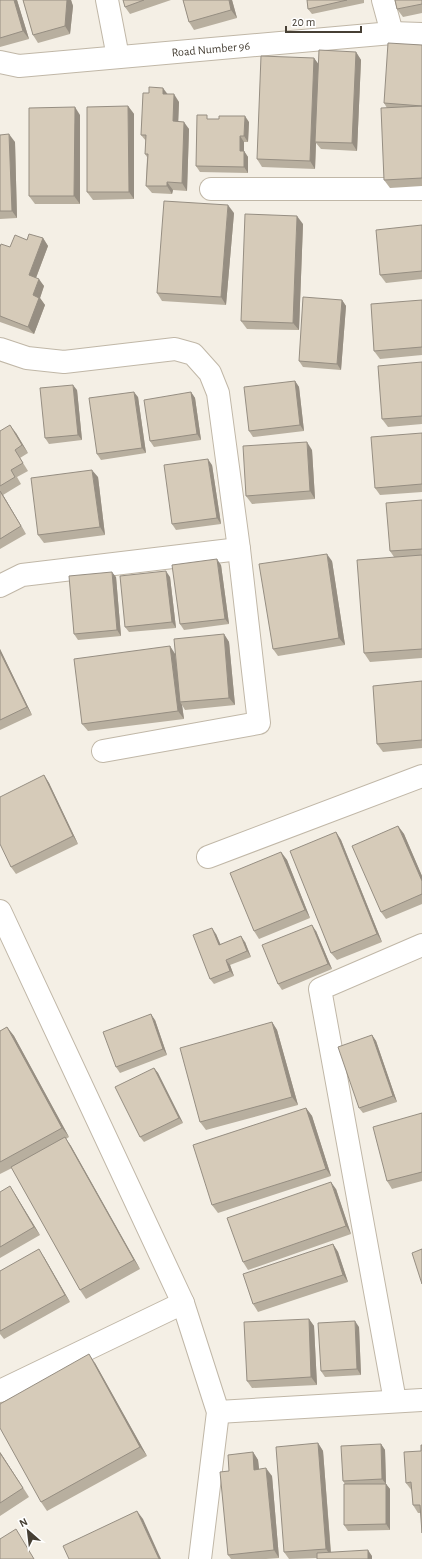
<svg xmlns="http://www.w3.org/2000/svg" width="422" height="1559" viewBox="0 0 422 1559" font-family="'Alegreya Sans',sans-serif">
  <style>
    .lines { fill: none; stroke-linecap: round; stroke-linejoin: round }
    .minor-casing { stroke: #c0b7a7; stroke-width: 24 }
    .minor { stroke: #fff; stroke-width: 22 }
    .wall { fill: #b8af9f }
    .shaded-wall { fill: #968e82 }
    .building { fill: #d6cbb9; stroke: #968e82 }
    .labels { text-anchor: middle; dominant-baseline: central; stroke-width: 3; stroke-linejoin: round; paint-order: stroke }
    .street-label { font-size: 12px; fill: #463f34; stroke: #fff }
  </style>
  <rect width="100%" height="100%" fill="#f4efe5"/>
  <g class="lines">
    <g class="minor-casing">
      <g id="minor">
        <path d="M 107,0 L 118,57"/>
        <path d="M 383,0 L 392,33"/>
        <path id="s1" d="M 0,62 L 19,66 L 392,33 L 422,34"/>
        <path d="M 211,189 L 422,189"/>
        <path d="M 0,349 L 27,358 L 64,362 L 175,349 L 193,354 L 210,373 L 218,393 L 239,549 L 259,723 L 103,751"/>
        <path d="M 0,586 L 22,575 L 239,549"/>
        <path d="M 208,857 L 422,776"/>
        <path d="M 0,911 L 183,1303 L 218,1412 L 200,1559"/>
        <path d="M 0,1391 L 183,1303"/>
        <path d="M 395,1401 L 320,989 L 422,945"/>
        <path d="M 218,1412 L 422,1400"/>
      </g>
    </g>
    <use href="#minor" class="minor"/>
  </g>
  <path class="wall" d="M 0,0 L 17,0 L 29,39 L 0,47 Z
    M 23,0 L 71,0 L 73,6 L 70,34 L 38,43 L 33,35 Z
    M 123,0 L 171,0 L 130,14 L 125,7 Z
    M 183,0 L 232,0 L 237,18 L 194,30 L 189,22 Z
    M 307,0 L 364,0 L 364,3 L 312,14 L 308,9 Z
    M 422,0 L 422,13 L 403,17 L 397,9 Z
    M 422,45 L 422,186 L 390,188 L 384,180 L 387,108 L 384,103 Z
    M 356,52 L 361,60 L 357,151 L 321,149 L 316,143 L 315,169 L 262,167 L 257,159 L 314,58 L 319,65 Z
    M 167,94 L 179,102 L 178,121 L 189,129 L 187,191 L 173,190 L 172,194 L 152,193 L 146,186 L 147,157 L 145,154 L 146,141 L 141,135 Z
    M 128,106 L 134,114 L 134,199 L 93,200 L 87,192 Z
    M 80,115 L 80,204 L 35,204 L 29,196 Z
    M 209,119 L 249,122 L 248,142 L 244,142 L 244,151 L 248,157 L 248,173 L 200,172 L 196,166 Z
    M 0,135 L 15,142 L 17,218 L 0,219 Z
    M 234,213 L 226,305 L 162,301 L 157,293 Z
    M 303,224 L 299,330 L 247,329 L 241,321 Z
    M 422,225 L 422,279 L 386,283 L 380,275 Z
    M 43,238 L 48,246 L 36,278 L 44,286 L 40,298 L 45,305 L 34,334 L 0,322 L 0,247 L 10,247 L 27,240 Z
    M 342,300 L 346,306 L 341,370 L 303,367 L 299,361 Z
    M 422,300 L 422,355 L 380,359 L 374,351 Z
    M 422,362 L 422,424 L 388,427 L 382,419 Z
    M 295,381 L 299,387 L 304,431 L 253,437 L 249,431 Z
    M 77,390 L 82,440 L 49,444 L 45,438 Z
    M 191,392 L 195,398 L 201,440 L 154,447 L 150,441 Z
    M 138,397 L 146,453 L 101,460 L 97,454 Z
    M 0,431 L 16,433 L 28,453 L 20,458 L 28,471 L 17,477 L 21,484 L 3,495 L 26,534 L 0,549 Z
    M 422,433 L 422,492 L 380,495 L 375,488 Z
    M 312,450 L 315,499 L 252,504 L 246,496 Z
    M 212,465 L 221,524 L 176,530 L 172,524 Z
    M 98,477 L 105,535 L 44,543 L 38,535 Z
    M 422,500 L 422,658 L 370,662 L 364,653 L 394,557 L 390,551 Z
    M 332,561 L 345,645 L 278,656 L 273,649 Z
    M 221,565 L 229,624 L 184,630 L 180,624 Z
    M 116,577 L 121,636 L 78,640 L 74,634 Z
    M 170,577 L 176,628 L 129,632 L 125,627 Z
    M 224,634 L 229,642 L 235,705 L 185,710 L 182,705 L 184,719 L 88,731 L 82,724 L 170,646 L 175,654 L 177,665 Z
    M 0,649 L 32,715 L 0,730 Z
    M 422,681 L 422,748 L 383,752 L 377,744 Z
    M 44,775 L 49,783 L 78,844 L 16,874 L 11,867 Z
    M 398,826 L 404,834 L 422,876 L 422,904 L 386,919 L 381,912 Z
    M 336,832 L 341,840 L 382,942 L 337,960 L 331,953 Z
    M 281,852 L 287,860 L 310,918 L 259,939 L 254,931 Z
    M 316,931 L 332,969 L 282,990 L 278,984 Z
    M 216,934 L 220,944 L 245,942 L 251,957 L 230,965 L 234,976 L 214,984 L 210,979 Z
    M 155,1020 L 167,1055 L 120,1073 L 116,1067 Z
    M 272,1022 L 277,1030 L 298,1105 L 206,1130 L 200,1122 Z
    M 7,1027 L 14,1036 L 69,1137 L 66,1139 L 71,1146 L 140,1269 L 86,1299 L 80,1290 L 12,1168 L 0,1174 L 0,1030 L 0,1031 Z
    M 372,1035 L 376,1041 L 397,1102 L 363,1113 L 359,1108 Z
    M 154,1068 L 158,1073 L 183,1123 L 144,1142 L 140,1137 Z
    M 306,1108 L 312,1116 L 331,1176 L 218,1213 L 212,1205 Z
    M 422,1113 L 422,1181 L 392,1189 L 387,1181 Z
    M 336,1189 L 351,1234 L 248,1270 L 243,1262 Z
    M 0,1192 L 15,1194 L 40,1235 L 0,1258 Z
    M 333,1244 L 338,1252 L 348,1282 L 258,1312 L 253,1304 Z
    M 44,1257 L 70,1302 L 4,1339 L 0,1334 L 0,1271 Z
    M 309,1319 L 314,1326 L 317,1385 L 252,1388 L 247,1381 Z
    M 359,1327 L 361,1375 L 325,1377 L 321,1371 Z
    M 95,1363 L 147,1456 L 47,1511 L 41,1502 Z
    M 318,1443 L 323,1451 L 331,1552 L 372,1556 L 289,1559 L 284,1552 Z
    M 381,1444 L 385,1450 L 386,1484 L 390,1489 L 390,1530 L 348,1531 L 344,1525 L 345,1484 L 343,1481 Z
    M 421,1451 L 421,1513 L 418,1513 L 413,1505 L 412,1491 L 406,1483 Z
    M 0,1452 L 29,1497 L 0,1516 Z
    M 253,1452 L 258,1460 L 259,1469 L 272,1476 L 279,1558 L 266,1559 L 231,1559 L 228,1555 L 229,1471 Z"/>
  <path class="shaded-wall" d="M 14,0 L 17,0 L 29,39 L 23,31 Z
    M 67,0 L 71,0 L 73,6 L 70,34 L 65,26 Z
    M 229,0 L 232,0 L 237,18 L 231,10 Z
    M 356,52 L 361,60 L 357,151 L 352,143 Z
    M 314,58 L 319,65 L 315,142 L 316,143 L 315,169 L 310,161 Z
    M 163,88 L 169,96 L 163,94 Z
    M 174,94 L 179,102 L 178,129 L 173,121 Z
    M 128,106 L 134,114 L 134,199 L 129,192 Z
    M 75,107 L 80,115 L 80,204 L 74,196 Z
    M 245,116 L 249,122 L 248,142 L 244,136 Z
    M 184,122 L 189,129 L 187,191 L 182,183 Z
    M 9,134 L 15,142 L 17,218 L 12,211 Z
    M 240,136 L 244,142 L 244,151 L 248,157 L 248,173 L 244,167 L 240,151 Z
    M 167,182 L 173,190 L 172,194 L 167,186 Z
    M 228,205 L 234,213 L 226,305 L 221,297 Z
    M 297,216 L 303,224 L 299,330 L 293,323 Z
    M 43,238 L 48,246 L 34,283 L 29,275 Z
    M 39,279 L 44,286 L 40,298 L 45,305 L 34,334 L 28,327 L 33,295 Z
    M 342,300 L 346,306 L 341,370 L 337,364 Z
    M 295,381 L 299,387 L 304,431 L 300,425 Z
    M 73,385 L 77,390 L 82,440 L 78,435 Z
    M 134,392 L 138,397 L 146,453 L 142,448 Z
    M 191,392 L 195,398 L 201,440 L 197,434 Z
    M 10,425 L 16,433 L 28,453 L 22,445 Z
    M 307,442 L 312,450 L 315,499 L 310,491 Z
    M 208,459 L 212,465 L 221,524 L 217,518 Z
    M 92,470 L 98,477 L 105,535 L 100,527 Z
    M 0,491 L 3,495 L 26,534 L 21,526 Z
    M 327,554 L 332,561 L 345,645 L 339,638 Z
    M 217,559 L 221,565 L 229,624 L 225,619 Z
    M 166,571 L 170,577 L 176,628 L 172,622 Z
    M 112,572 L 116,577 L 121,636 L 117,630 Z
    M 224,634 L 229,642 L 235,705 L 229,698 Z
    M 170,646 L 175,654 L 181,702 L 180,702 L 182,705 L 184,719 L 178,711 Z
    M 0,649 L 32,715 L 27,707 L 0,652 Z
    M 44,775 L 49,783 L 78,844 L 73,836 Z
    M 398,826 L 404,834 L 422,876 L 422,881 Z
    M 336,832 L 341,840 L 382,942 L 377,934 Z
    M 281,852 L 287,860 L 310,918 L 305,910 Z
    M 312,925 L 316,931 L 332,969 L 328,964 Z
    M 212,928 L 216,934 L 223,950 L 219,945 Z
    M 241,936 L 245,942 L 251,957 L 247,951 Z
    M 226,960 L 230,965 L 234,976 L 230,971 Z
    M 151,1014 L 155,1020 L 167,1055 L 163,1049 Z
    M 272,1022 L 277,1030 L 298,1105 L 292,1097 Z
    M 7,1027 L 14,1036 L 69,1137 L 62,1128 Z
    M 372,1035 L 376,1041 L 397,1102 L 393,1096 Z
    M 154,1068 L 158,1073 L 183,1123 L 179,1118 Z
    M 306,1108 L 312,1116 L 331,1176 L 326,1169 Z
    M 65,1137 L 71,1146 L 140,1269 L 134,1260 Z
    M 331,1182 L 336,1189 L 351,1234 L 346,1226 Z
    M 10,1186 L 15,1194 L 40,1235 L 34,1227 Z
    M 333,1244 L 338,1252 L 348,1282 L 343,1275 Z
    M 39,1249 L 44,1257 L 70,1302 L 65,1295 Z
    M 309,1319 L 314,1326 L 317,1385 L 311,1377 Z
    M 355,1321 L 359,1327 L 361,1375 L 357,1369 Z
    M 89,1354 L 95,1363 L 147,1456 L 140,1447 Z
    M 318,1443 L 323,1451 L 331,1556 L 326,1549 Z
    M 381,1444 L 385,1450 L 386,1484 L 390,1489 L 390,1530 L 386,1524 L 386,1484 L 382,1479 Z
    M 0,1452 L 29,1497 L 0,1453 Z
    M 253,1452 L 258,1460 L 260,1477 L 254,1470 Z
    M 266,1468 L 272,1476 L 279,1558 L 274,1550 Z
    M 137,1511 L 143,1519 L 161,1559 L 159,1559 Z
    M 368,1550 L 372,1556 L 372,1559 L 368,1559 Z"/>
  <path class="building" d="M 0,0 L 14,0 L 23,31 L 0,38 Z
    M 23,0 L 67,0 L 65,26 L 33,35 Z
    M 123,0 L 144,0 L 125,7 Z
    M 183,0 L 229,0 L 231,10 L 189,22 Z
    M 307,0 L 347,0 L 308,9 Z
    M 395,0 L 422,0 L 422,4 L 397,9 Z
    M 388,43 L 422,45 L 422,106 L 384,103 Z
    M 319,50 L 356,52 L 352,143 L 315,142 Z
    M 261,56 L 314,58 L 310,161 L 257,159 Z
    M 149,87 L 163,88 L 163,94 L 174,94 L 173,121 L 184,122 L 182,183 L 167,182 L 167,186 L 146,186 L 148,154 L 145,154 L 146,135 L 141,135 L 143,93 L 149,93 Z
    M 128,106 L 129,192 L 87,192 L 87,107 Z
    M 422,106 L 422,178 L 384,180 L 381,108 Z
    M 75,107 L 74,196 L 29,196 L 29,108 Z
    M 197,115 L 207,115 L 207,119 L 219,119 L 219,116 L 245,116 L 244,136 L 240,136 L 240,151 L 244,151 L 244,167 L 196,166 Z
    M 9,134 L 12,211 L 0,211 L 0,135 Z
    M 164,201 L 228,205 L 221,297 L 157,293 Z
    M 245,214 L 297,216 L 293,323 L 241,321 Z
    M 422,225 L 422,271 L 380,275 L 376,230 Z
    M 29,234 L 43,238 L 29,275 L 39,279 L 33,295 L 39,298 L 28,327 L 0,316 L 0,247 L 1,244 L 10,247 L 15,235 L 27,240 Z
    M 303,297 L 342,300 L 337,364 L 299,361 Z
    M 422,300 L 422,347 L 374,351 L 371,304 Z
    M 422,362 L 422,416 L 382,419 L 378,366 Z
    M 295,381 L 300,425 L 249,431 L 244,387 Z
    M 73,385 L 78,435 L 45,438 L 40,388 Z
    M 134,392 L 142,448 L 97,454 L 89,398 Z
    M 191,392 L 197,434 L 150,441 L 144,400 Z
    M 10,425 L 22,445 L 15,450 L 23,463 L 11,470 L 15,477 L 0,486 L 0,431 Z
    M 422,433 L 422,484 L 375,488 L 371,437 Z
    M 307,442 L 310,491 L 246,496 L 243,446 Z
    M 208,459 L 217,518 L 172,524 L 164,465 Z
    M 92,470 L 100,527 L 38,535 L 31,478 Z
    M 0,491 L 21,526 L 0,539 Z
    M 422,500 L 422,549 L 390,551 L 386,503 Z
    M 327,554 L 339,638 L 273,649 L 259,564 Z
    M 422,555 L 422,649 L 364,653 L 357,560 Z
    M 217,559 L 225,619 L 180,624 L 172,565 Z
    M 166,571 L 172,622 L 125,627 L 120,576 Z
    M 112,572 L 117,630 L 74,634 L 69,576 Z
    M 224,634 L 229,698 L 180,702 L 174,639 Z
    M 170,646 L 178,711 L 82,724 L 74,659 Z
    M 0,652 L 27,707 L 0,720 Z
    M 422,681 L 422,740 L 377,744 L 373,686 Z
    M 44,775 L 73,836 L 11,867 L 0,844 L 0,797 Z
    M 398,826 L 422,881 L 422,894 L 381,912 L 352,846 Z
    M 336,832 L 377,934 L 331,953 L 290,851 Z
    M 281,852 L 305,910 L 254,931 L 230,873 Z
    M 312,925 L 328,964 L 278,984 L 262,945 Z
    M 212,928 L 219,945 L 241,936 L 247,951 L 226,960 L 230,971 L 210,979 L 193,935 Z
    M 151,1014 L 163,1049 L 116,1067 L 103,1032 Z
    M 272,1022 L 292,1097 L 200,1122 L 180,1048 Z
    M 7,1027 L 62,1128 L 0,1162 L 0,1031 Z
    M 372,1035 L 393,1096 L 359,1108 L 338,1047 Z
    M 154,1068 L 179,1118 L 140,1137 L 115,1087 Z
    M 306,1108 L 326,1169 L 212,1205 L 193,1145 Z
    M 422,1113 L 422,1172 L 387,1181 L 373,1127 Z
    M 65,1137 L 134,1260 L 80,1290 L 11,1167 Z
    M 331,1182 L 346,1226 L 243,1262 L 227,1218 Z
    M 10,1186 L 34,1227 L 0,1247 L 0,1192 Z
    M 333,1244 L 343,1275 L 253,1304 L 243,1274 Z
    M 39,1249 L 65,1295 L 0,1331 L 0,1271 Z
    M 422,1249 L 422,1284 L 412,1253 Z
    M 309,1319 L 311,1377 L 247,1381 L 244,1322 Z
    M 355,1321 L 357,1369 L 321,1371 L 318,1323 Z
    M 89,1354 L 140,1447 L 41,1502 L 0,1428 L 0,1404 Z
    M 318,1443 L 326,1549 L 284,1552 L 276,1447 Z
    M 381,1444 L 382,1479 L 343,1481 L 341,1446 Z
    M 421,1445 L 422,1445 L 422,1533 L 420,1505 L 413,1505 L 411,1482 L 406,1483 L 404,1452 L 421,1451 Z
    M 253,1452 L 254,1470 L 266,1468 L 274,1550 L 228,1555 L 220,1472 L 229,1471 L 228,1455 Z
    M 0,1453 L 23,1488 L 0,1503 Z
    M 344,1484 L 386,1484 L 386,1524 L 344,1525 Z
    M 137,1511 L 159,1559 L 69,1559 L 63,1546 Z
    M 16,1529 L 34,1559 L 0,1559 L 0,1539 Z
    M 368,1550 L 368,1559 L 317,1559 L 317,1553 Z"/>
  <g class="labels">
    <g class="street-label">
      <text stroke="none"><textPath href="#s1" startOffset="212">Road Number 96</textPath></text>
    </g>
  </g>
  <g transform="translate(28 1531) rotate(332)" stroke="#ffffff" stroke-width="3" paint-order="stroke">
  <path d="M0-3L7 15L0 10L-7 15Z" fill="#463f34"/>
  <text y="-6" font-size="11" font-weight="bold" text-anchor="middle" fill="#463f34">N</text>
  </g>
  <path d="M286 26v6h75v-6" fill="none" stroke="#463f34" stroke-width="2"/>
  <text x="292" y="26" font-size="12" fill="#463f34" stroke="#ffffff" stroke-width="3" paint-order="stroke">20 m</text>
</svg>
